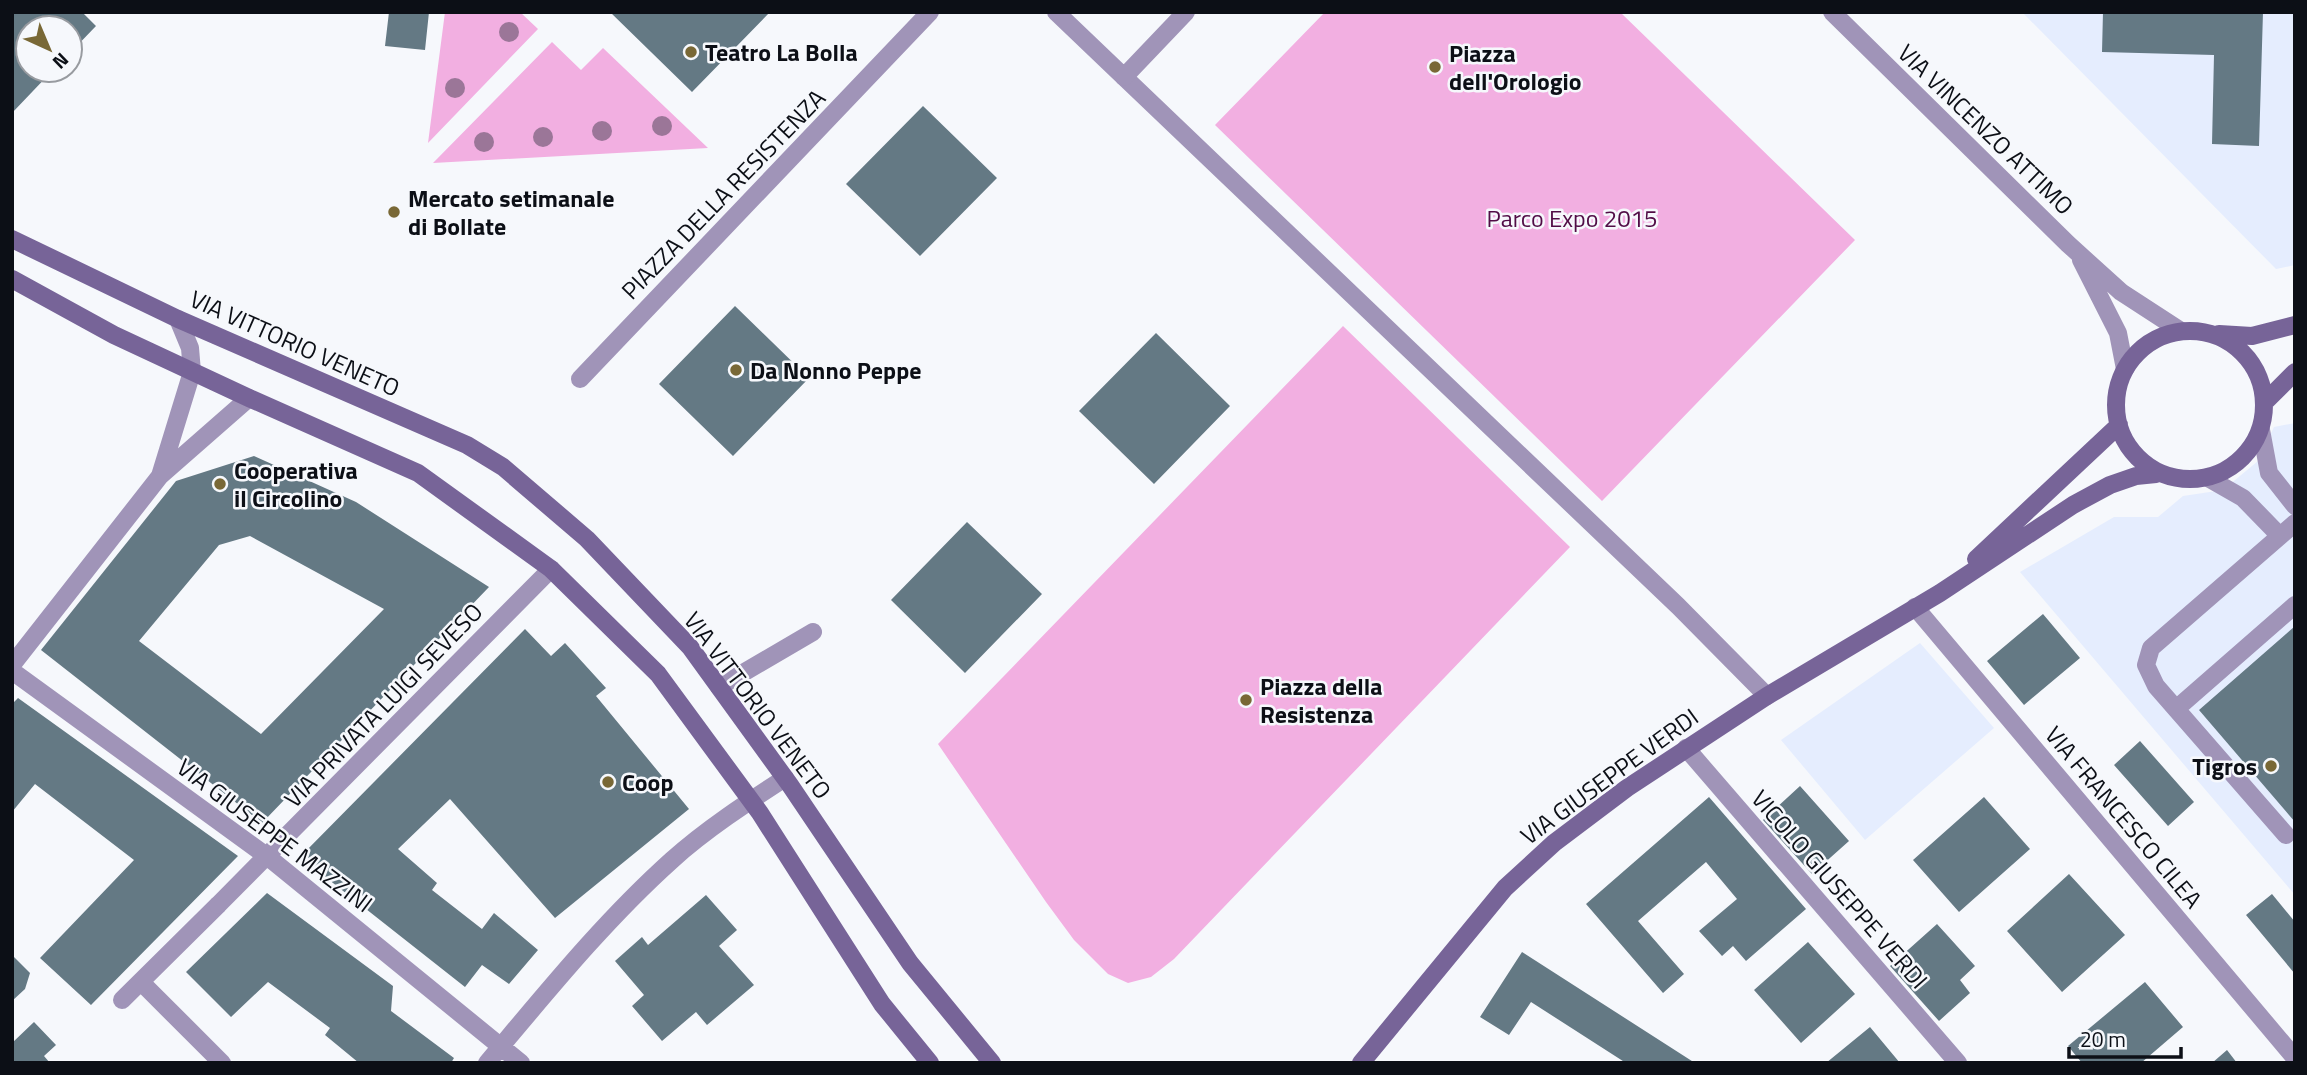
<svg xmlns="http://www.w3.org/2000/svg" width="2307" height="1075" viewBox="0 0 2307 1075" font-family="'Titillium Web',sans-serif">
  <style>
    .built { fill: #e5edfe }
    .green { fill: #f2afe1 }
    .building { fill: #647984; fill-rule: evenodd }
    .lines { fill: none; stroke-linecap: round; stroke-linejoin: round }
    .lane { stroke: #a094b8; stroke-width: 18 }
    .street { stroke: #a094b8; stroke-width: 18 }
    .secondary { stroke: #776498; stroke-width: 18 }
    .tree { fill: #9b7698 }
    .poi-dot { fill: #796836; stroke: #f6f8fc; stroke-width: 2.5 }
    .labels { text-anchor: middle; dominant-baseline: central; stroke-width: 5; stroke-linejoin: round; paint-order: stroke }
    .poi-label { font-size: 24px; font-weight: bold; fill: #0c0f16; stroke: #f6f8fc; text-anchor: start }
    .street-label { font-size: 24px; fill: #0c0f16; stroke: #f6f8fc }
    .park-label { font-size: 24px; fill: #510c46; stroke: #f6f8fc }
  </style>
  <rect width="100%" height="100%" fill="#f6f8fc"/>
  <path class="built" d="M 2022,12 L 2295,12 L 2295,265 L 2276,269 Z
    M 2295,423 L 2295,895 L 2020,572 L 2114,517 L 2158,517 L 2183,496 L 2223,490 L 2258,461 L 2274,427 Z
    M 1920,643 L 1994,728 L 1865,840 L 1781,740 Z"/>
  <path class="green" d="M 445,12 L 520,12 L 538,29 L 428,143 Z
    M 1325,12 L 1620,12 L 1855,240 L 1602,501 L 1215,125 Z
    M 552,42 L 581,70 L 603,48 L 708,148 L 433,163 Z
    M 1343,326 L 1570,547 L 1174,959 L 1151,977 L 1128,983 L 1108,974 L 1074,940 L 1046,902 L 938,744 Z"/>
  <path class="building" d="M 12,12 L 82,12 L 96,26 L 70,53 L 70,28 L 28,28 L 28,70 L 53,70 L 12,113 Z
    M 389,12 L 429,12 L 425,50 L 385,46 Z
    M 610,12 L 770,12 L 692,92 Z
    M 2103,12 L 2263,12 L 2259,146 L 2212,144 L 2214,55 L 2102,52 Z
    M 923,106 L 997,178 L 920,256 L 846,184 Z
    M 735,306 L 809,378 L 733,456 L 659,384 Z
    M 1156,333 L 1230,406 L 1154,484 L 1079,411 Z
    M 254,456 L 356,502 L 489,587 L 262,823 L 41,650 L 176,481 ZM 250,536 L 384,609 L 261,734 L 139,641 L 219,545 Z
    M 967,522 L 1042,594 L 965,673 L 891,600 Z
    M 2043,614 L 2080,658 L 2024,705 L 1987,661 Z
    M 2295,626 L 2295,822 L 2199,710 Z
    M 525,629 L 551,656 L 565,643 L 606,688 L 596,696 L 689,809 L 555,918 L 450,799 L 398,849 L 437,883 L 432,890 L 482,929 L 494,913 L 538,950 L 509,984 L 482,965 L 465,987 L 300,857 Z
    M 18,698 L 238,856 L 91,1005 L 40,958 L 134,860 L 35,784 L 12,812 L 12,704 Z
    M 2140,741 L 2194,802 L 2168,826 L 2114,765 Z
    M 1800,786 L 1849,841 L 1812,874 L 1763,820 Z
    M 1709,797 L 1806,909 L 1746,961 L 1733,946 L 1722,956 L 1699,931 L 1737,899 L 1706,862 L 1638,921 L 1684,974 L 1663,993 L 1586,904 Z
    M 1984,797 L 2030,849 L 1959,912 L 1913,860 Z
    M 2069,874 L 2125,935 L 2062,992 L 2007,931 Z
    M 267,893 L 393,986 L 391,1011 L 454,1058 L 451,1063 L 359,1063 L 325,1035 L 330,1028 L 268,982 L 231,1017 L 186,972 Z
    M 2272,894 L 2295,922 L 2295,974 L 2246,915 Z
    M 706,895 L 737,930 L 719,946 L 754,985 L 707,1025 L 696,1012 L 662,1041 L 632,1006 L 644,995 L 615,961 L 642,937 L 648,945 Z
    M 1937,924 L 1975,966 L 1960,980 L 1970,993 L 1939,1021 L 1890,966 Z
    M 1808,942 L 1855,994 L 1801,1043 L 1754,990 Z
    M 1522,952 L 1695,1063 L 1626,1063 L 1531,1002 L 1509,1035 L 1480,1017 Z
    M 12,955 L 30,973 L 25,989 L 12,1001 Z
    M 2145,982 L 2183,1027 L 2141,1063 L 2082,1063 L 2068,1046 Z
    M 34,1022 L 56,1045 L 44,1056 L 50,1063 L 12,1063 L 12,1043 Z
    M 1870,1027 L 1900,1063 L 1826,1063 Z
    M 2227,1050 L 2237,1063 L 2212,1063 Z"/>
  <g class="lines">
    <path class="lane" d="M 1124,77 L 1678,606 L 1767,696
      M 2261,430 L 2269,473 L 2295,506
      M 2208,478 L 2243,498 L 2280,536
      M 719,687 L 813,632
      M 2176,709 L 2295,605
      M 2286,835 L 2156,686 L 2146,665 L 2151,648 L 2295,523
      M 141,982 L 222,1063
      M 122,1000 L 218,905"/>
    <path class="street" d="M 1056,12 L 1124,77 L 1186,12
      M 1832,12 L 2068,244 L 2121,292 L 2181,331
      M 2081,260 L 2118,333 L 2125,369
      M 580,379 L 930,12
      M 160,476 L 192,372 L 190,348 L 178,319
      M 1915,607 L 2295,1058
      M 12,665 L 160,476 L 249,398
      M 12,671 L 268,857 L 521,1063
      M 1686,748 L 1958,1063
      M 218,905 L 551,569
      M 487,1063 C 546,993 604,921 672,860 C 705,830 748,802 785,778"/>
    <path class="secondary" d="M 12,239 L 178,319 L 467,445 L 503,467 L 587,539 L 690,647 L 790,785 L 910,963 L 992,1063
      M 12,279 L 114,335 L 249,398 L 418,473 L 551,569 L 658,674 L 760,813 L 882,1004 L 930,1063
      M2116 405a74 74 0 1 1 148 0a74 74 0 1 1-148 0Z
      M 2219,334 L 2252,336 L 2295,325
      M 2267,400 L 2295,372
      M 1976,559 L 2119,425
      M 1361,1063 L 1505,888 L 1554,843 L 1627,788 L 1767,696 L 1940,593 L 2073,505 L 2110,485 L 2136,476 L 2156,474"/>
  </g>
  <g class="tree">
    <circle cx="509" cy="32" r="10"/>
    <circle cx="455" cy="88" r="10"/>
    <circle cx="662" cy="126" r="10"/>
    <circle cx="602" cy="131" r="10"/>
    <circle cx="543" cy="137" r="10"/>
    <circle cx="484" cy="142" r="10"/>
  </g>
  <g class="poi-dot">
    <circle cx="691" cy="52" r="7"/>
    <circle cx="1435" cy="67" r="7"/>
    <circle cx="394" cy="212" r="7"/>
    <circle cx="736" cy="370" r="7"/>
    <circle cx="220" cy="484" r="7"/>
    <circle cx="1246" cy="700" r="7"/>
    <circle cx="2271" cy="766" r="7"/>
    <circle cx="608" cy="782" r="7"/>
  </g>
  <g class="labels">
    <g class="poi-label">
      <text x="705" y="52">Teatro La Bolla</text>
      <text x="1449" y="53">Piazza<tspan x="1449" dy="28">dell'Orologio</tspan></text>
      <text x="408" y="198">Mercato setimanale<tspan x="408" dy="28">di Bollate</tspan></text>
      <text x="750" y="370">Da Nonno Peppe</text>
      <text x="234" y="470">Cooperativa<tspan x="234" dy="28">il Circolino</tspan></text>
      <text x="1260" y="686">Piazza della<tspan x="1260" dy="28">Resistenza</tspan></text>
      <text x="2257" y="766" text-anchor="end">Tigros</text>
      <text x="622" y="782">Coop</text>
    </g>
    <g class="street-label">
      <text transform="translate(1986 129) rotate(44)">VIA VINCENZO ATTIMO</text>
      <text transform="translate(723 194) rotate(-46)">PIAZZA DELLA RESISTENZA</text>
      <text transform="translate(295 343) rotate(24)">VIA VITTORIO VENETO</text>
      <text transform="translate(383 705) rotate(-46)">VIA PRIVATA LUIGI SEVESO</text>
      <text transform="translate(758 705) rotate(53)">VIA VITTORIO VENETO</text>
      <text transform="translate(1609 776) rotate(-36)">VIA GIUSEPPE VERDI</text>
      <text transform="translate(2124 817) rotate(50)">VIA FRANCESCO CILEA</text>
      <text transform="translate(275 835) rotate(37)">VIA GIUSEPPE MAZZINI</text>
      <text transform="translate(1840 889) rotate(49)">VICOLO GIUSEPPE VERDI</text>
    </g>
    <g class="park-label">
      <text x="1572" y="218">Parco Expo 2015</text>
    </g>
  </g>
  <rect width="2307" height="1075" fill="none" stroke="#0c0f16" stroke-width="28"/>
  <g transform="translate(49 49) rotate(136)"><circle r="33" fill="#f6f8fc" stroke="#989ba0" stroke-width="2"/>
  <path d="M0-5L12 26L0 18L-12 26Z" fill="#796836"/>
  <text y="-10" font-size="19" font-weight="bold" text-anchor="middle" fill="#0c0f16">N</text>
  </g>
  <path d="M2069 1047v10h112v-10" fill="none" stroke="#0c0f16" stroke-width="3.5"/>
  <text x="2080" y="1047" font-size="21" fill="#0c0f16" stroke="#f6f8fc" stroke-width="5" paint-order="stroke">20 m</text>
</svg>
